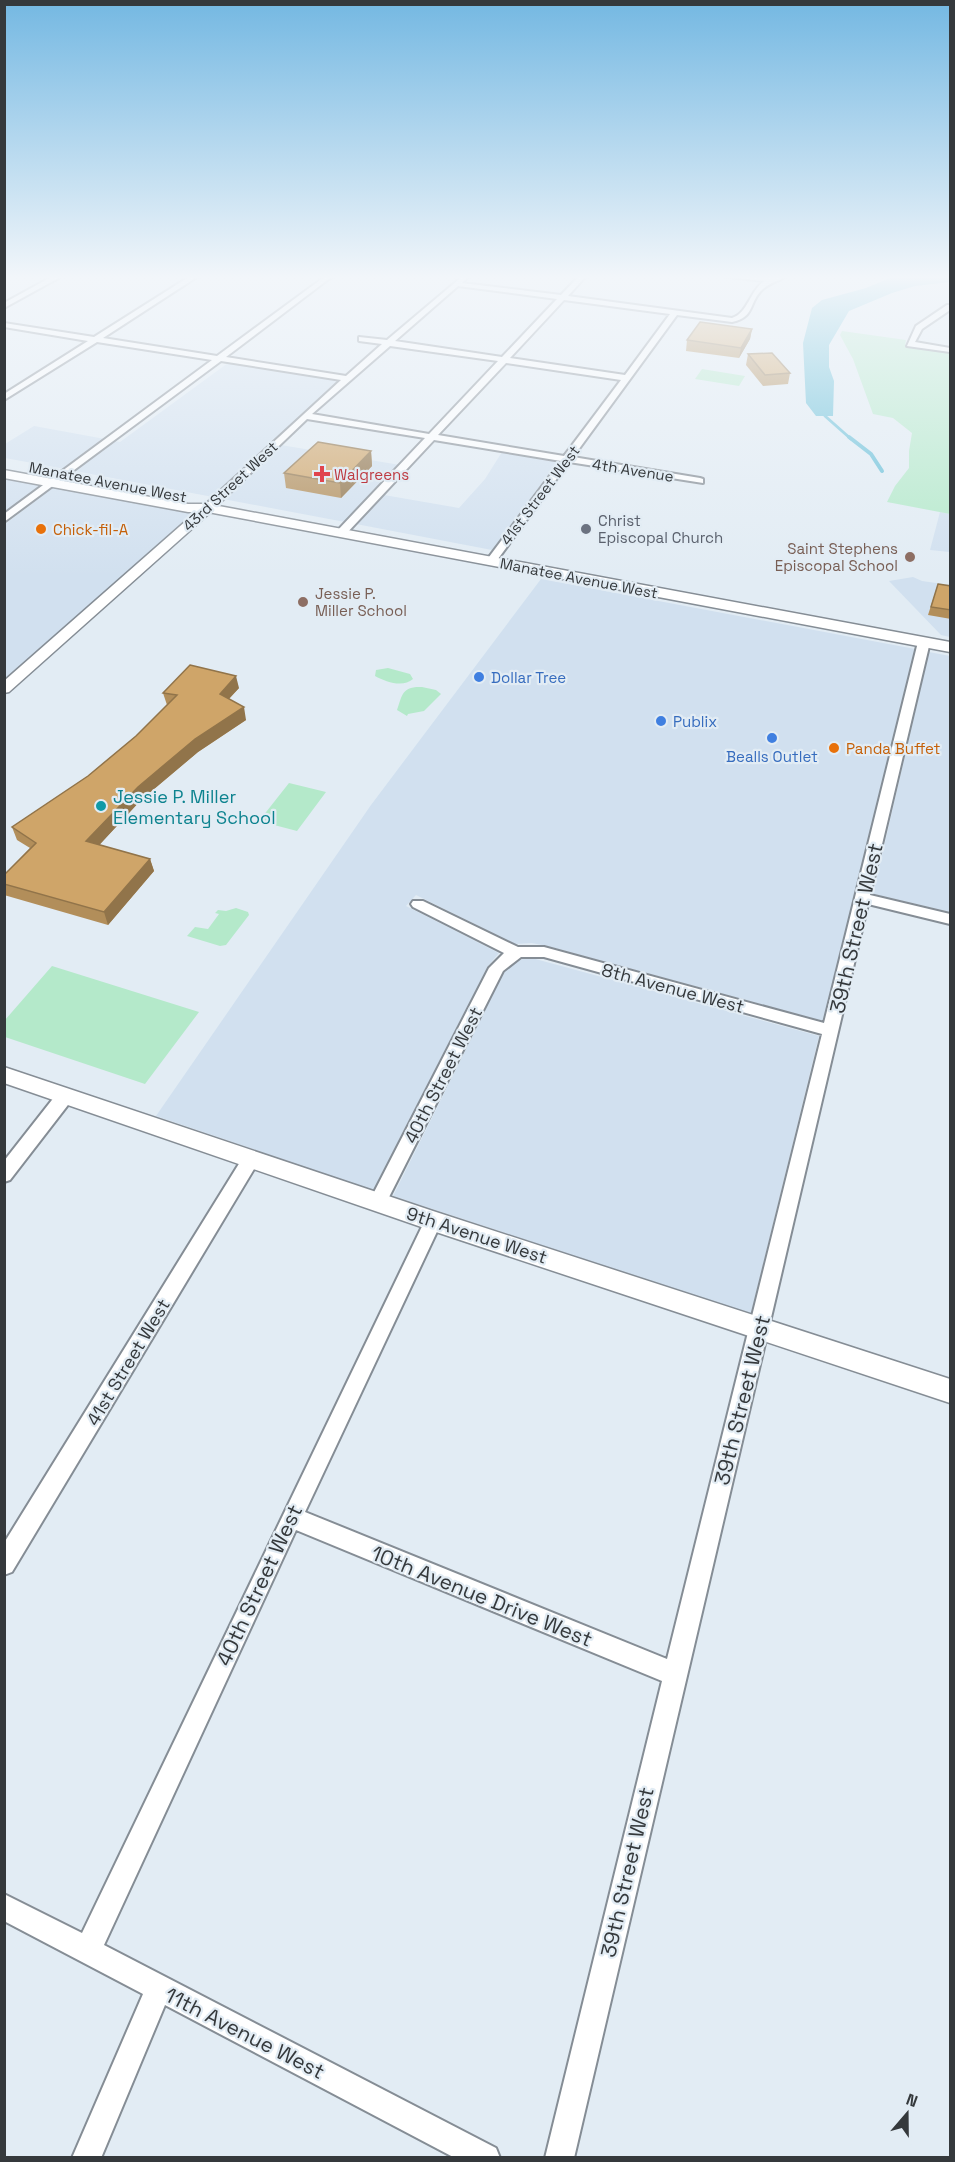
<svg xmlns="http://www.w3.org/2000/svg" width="955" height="2162" viewBox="0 0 955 2162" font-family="'Space Grotesk',sans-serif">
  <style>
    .built { fill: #d1e0ef }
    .green { fill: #b4e9ca }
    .water { fill: #67bfd8 }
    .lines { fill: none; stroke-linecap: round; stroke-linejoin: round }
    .stream-far1 { stroke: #67bfd8; stroke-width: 3 }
    .stream { stroke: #67bfd8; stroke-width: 4 }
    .minor-casing { stroke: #858d95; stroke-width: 4 }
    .tertiary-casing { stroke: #858d95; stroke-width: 3 }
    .secondary-casing { stroke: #858d95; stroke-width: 3 }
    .minor { fill: #fff; fill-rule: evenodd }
    .tertiary { fill: #fff; fill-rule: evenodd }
    .secondary { fill: #fff; fill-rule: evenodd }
    .wall { fill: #b28e5a }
    .shaded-wall { fill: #91744a }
    .building { fill: #cfa569; stroke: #91744a; stroke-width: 1.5 }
    .health-dot { fill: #e0444e; stroke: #e2ecf4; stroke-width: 2 }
    .food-dot { fill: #e8710a; stroke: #e2ecf4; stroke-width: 2 }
    .worship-dot { fill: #6b7280; stroke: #e2ecf4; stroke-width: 2 }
    .education-dot { fill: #8d6e63; stroke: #e2ecf4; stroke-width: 2 }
    .shop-dot { fill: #3f7fe0; stroke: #e2ecf4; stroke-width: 2 }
    .culture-dot { fill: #0f9aa8; stroke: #e2ecf4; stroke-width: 2 }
    .labels { text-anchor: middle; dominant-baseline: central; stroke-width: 4.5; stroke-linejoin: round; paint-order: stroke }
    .far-street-label { font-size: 15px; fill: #35393c; stroke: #e2ecf4 }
    .far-health-label { font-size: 15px; fill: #be3a42; stroke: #e2ecf4; text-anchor: start }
    .far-worship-label { font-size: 15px; fill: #5b616d; stroke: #e2ecf4; text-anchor: start }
    .far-food-label { font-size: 15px; fill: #c56008; stroke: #e2ecf4; text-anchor: start }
    .far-education-label { font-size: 15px; fill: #785e54; stroke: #e2ecf4; text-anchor: end }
    .far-shop-label { font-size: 15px; fill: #366cbe; stroke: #e2ecf4; text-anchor: start }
    .culture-label { font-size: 18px; fill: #0d838f; stroke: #e2ecf4; text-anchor: start }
    .street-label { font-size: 18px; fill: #35393c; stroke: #e2ecf4 }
    .near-street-label { font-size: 21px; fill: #35393c; stroke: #e2ecf4 }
  </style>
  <rect width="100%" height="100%" fill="#e2ecf4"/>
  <path class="built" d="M 228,363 L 343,380 L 298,418 L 213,497 L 75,471 L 114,441 L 120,442 Z
    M 34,426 L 105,439 L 65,469 L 5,458 L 5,444 Z
    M 281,445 L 400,465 L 345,522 L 223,499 Z
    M 502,452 L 559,461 L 492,550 L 356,524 L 384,495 L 459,508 L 485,479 Z
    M 5,477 L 44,485 L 5,514 Z
    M 54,487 L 196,513 L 5,682 L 5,524 Z
    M 940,512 L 950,514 L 950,552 L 930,550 Z
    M 913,577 L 922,581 L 950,585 L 950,637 L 941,635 L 889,581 Z
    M 541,579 L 915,649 L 823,1021 L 547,946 L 532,943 L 515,944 L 416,895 L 406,906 L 499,953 L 488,966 L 373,1190 L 156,1116 L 371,805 Z
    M 929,652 L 950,656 L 950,912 L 873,894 Z
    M 528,957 L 819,1036 L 751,1314 L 393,1196 L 505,971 L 511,963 Z"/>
  <path class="green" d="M 842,331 L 906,340 L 905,346 L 950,352 L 950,514 L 887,502 L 895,486 L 909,468 L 909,451 L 912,433 L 893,418 L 873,414 L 853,359 L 840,335 Z
    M 702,369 L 745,376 L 739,386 L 695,379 Z
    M 388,668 L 410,674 L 413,679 C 403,688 386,682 375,676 L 376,670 Z
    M 422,687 L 436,690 L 441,694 L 424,711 L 408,714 L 407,716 L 397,710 C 402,697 401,686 422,687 Z
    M 289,783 L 326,792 L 297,831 L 259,821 Z
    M 236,908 L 248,912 L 249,915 L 226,945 L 220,946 L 187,936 L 195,927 L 208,929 L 219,914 L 215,913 L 218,910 L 226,911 Z
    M 52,966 L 199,1012 L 145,1084 L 5,1037 L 5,1020 Z"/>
  <path class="water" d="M 897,275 L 950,275 L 950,282 L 915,286 L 892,293 L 849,311 L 829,345 L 829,367 L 834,381 L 833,416 L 816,416 L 806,403 L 803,343 L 812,308 L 822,300 L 866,288 Z"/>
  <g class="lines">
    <path class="stream-far1" d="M 825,416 L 851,439"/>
    <path class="stream" d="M 849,437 L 871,454 L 882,471"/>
    <g class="minor-casing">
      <path id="minor" d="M 55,275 L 64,275 L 4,308 L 4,303 Z
        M 192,275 L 200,275 L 103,338 L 217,356 L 327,275 L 334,275 L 226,357 L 346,376 L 382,344 L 359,341 L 359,337 L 387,340 L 464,275 L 468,277 L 462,283 L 561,295 L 580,275 L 587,275 L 568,296 L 732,318 C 748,313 750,291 764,281 L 728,277 L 725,275 L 771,278 L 779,275 L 789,275 C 781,280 771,282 763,289 C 748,302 756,317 732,322 L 677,315 L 573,457 L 700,478 L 703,479 L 703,483 L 569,462 L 495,563 L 486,561 L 561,461 L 434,440 L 345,535 L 341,536 L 336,533 L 337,531 L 425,438 L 307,419 L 212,510 L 204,510 L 204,506 L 341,380 L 221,361 L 4,522 L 4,514 L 212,360 L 97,342 L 4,400 L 4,394 L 88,341 L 4,327 L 4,323 L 94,337 ZM 458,286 L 557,299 L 502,357 L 395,341 ZM 564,300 L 670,314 L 625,375 L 510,358 ZM 390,346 L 498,361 L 429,434 L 312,414 ZM 506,363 L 621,380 L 564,456 L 438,435 Z
        M 947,305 L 950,305 L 950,310 L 922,329 L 915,342 L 950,348 L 950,352 L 907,346 L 916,326 Z
        M 924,639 L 930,642 L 870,895 L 950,914 L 950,924 L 868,904 L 574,2158 L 545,2158 L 662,1681 L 296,1530 L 104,1945 L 496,2148 L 500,2158 L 455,2158 L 165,2005 L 101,2158 L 72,2158 L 143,1994 L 4,1921 L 4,1894 L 82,1933 L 427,1216 L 433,1213 L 439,1216 L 442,1221 L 305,1512 L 667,1659 L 822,1034 L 544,957 L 521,957 L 503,971 L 384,1207 L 378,1210 L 372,1207 L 369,1202 L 489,968 L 504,953 L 413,907 L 411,904 L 413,901 L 423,901 L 518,947 L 544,947 L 824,1023 L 918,642 Z
        M 65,1089 L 71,1091 L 73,1096 L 71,1101 L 10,1180 L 4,1182 L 4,1161 L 59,1091 Z
        M 251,1152 L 257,1154 L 260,1159 L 257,1164 L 12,1572 L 4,1575 L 4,1543 L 245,1154 Z"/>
    </g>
    <g class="tertiary-casing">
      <path id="tertiary" d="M 208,504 L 214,508 L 212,511 L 9,692 L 4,693 L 4,681 L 204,505 Z
        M 4,1067 L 433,1211 L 950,1379 L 950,1403 L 433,1231 L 4,1083 Z"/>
    </g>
    <g class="secondary-casing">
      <path id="secondary" d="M 4,470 L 188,504 L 208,504 L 950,642 L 950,652 L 208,512 L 188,512 L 4,478 Z"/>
    </g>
    <use href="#minor" class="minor"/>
    <use href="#tertiary" class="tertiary"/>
    <use href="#secondary" class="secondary"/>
  </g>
  <path class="wall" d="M 752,329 L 750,339 L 739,358 L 686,351 L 687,340 Z
    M 748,354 L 790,373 L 788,384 L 763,386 L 746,365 Z
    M 371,451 L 372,466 L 341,498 L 286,488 L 284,473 Z
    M 938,584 L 951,586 L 951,619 L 928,615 Z
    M 239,688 L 229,699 L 246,720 L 198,752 L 141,800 L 99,845 L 150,859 L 154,871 L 108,925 L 4,895 L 4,875 L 30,848 L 17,840 L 12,827 L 88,776 L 136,736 L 167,705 L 163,693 Z"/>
  <path class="shaded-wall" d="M 752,329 L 750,339 L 739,358 L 741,348 Z
    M 371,451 L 372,466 L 341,498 L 340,483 Z
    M 236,676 L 239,688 L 222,706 L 220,694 Z
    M 244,707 L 246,720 L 198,752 L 141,800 L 91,854 L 86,841 L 138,787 L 195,739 Z
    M 150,859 L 154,871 L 108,925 L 104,912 Z"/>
  <path class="building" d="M 700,322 L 752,329 L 741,348 L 687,340 Z
    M 772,353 L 790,373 L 765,375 L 748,354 Z
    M 318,442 L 371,451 L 340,483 L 284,473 Z
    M 938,584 L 951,586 L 951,610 L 931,607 Z
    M 190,665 L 236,676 L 220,694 L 244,707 L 195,739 L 138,787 L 86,841 L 150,859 L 104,912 L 4,884 L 4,875 L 36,843 L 12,827 L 88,776 L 136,736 L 177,695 L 163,693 Z"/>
  <linearGradient id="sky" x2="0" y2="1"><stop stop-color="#74b8e2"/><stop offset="0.48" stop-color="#f2f6fa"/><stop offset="1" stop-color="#f2f6fa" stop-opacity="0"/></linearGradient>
  <rect width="955" height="577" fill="url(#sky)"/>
  <path class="health-dot" d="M319 465h6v6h6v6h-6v6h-6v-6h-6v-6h6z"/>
  <g class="food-dot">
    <circle cx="41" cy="529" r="6"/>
    <circle cx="834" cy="748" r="6"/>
  </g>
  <circle class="worship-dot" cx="586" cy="529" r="6"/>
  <g class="education-dot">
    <circle cx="910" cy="557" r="6"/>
    <circle cx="303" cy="602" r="6"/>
  </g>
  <g class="shop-dot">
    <circle cx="479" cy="677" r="6"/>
    <circle cx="661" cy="721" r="6"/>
    <circle cx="772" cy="738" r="6"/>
  </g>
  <circle class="culture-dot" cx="101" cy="806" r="6"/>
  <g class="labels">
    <g class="far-street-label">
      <text transform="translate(633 470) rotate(9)">4th Avenue</text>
      <text transform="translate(108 482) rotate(11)">Manatee Avenue West</text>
      <text transform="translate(230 486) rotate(-43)">43rd Street West</text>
      <text transform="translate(540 495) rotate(-53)">41st Street West</text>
      <text transform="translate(579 578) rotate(11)">Manatee Avenue West</text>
    </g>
    <g class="far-health-label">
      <text x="334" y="474">Walgreens</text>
    </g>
    <g class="far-worship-label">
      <text x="598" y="520">Christ<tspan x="598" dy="17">Episcopal Church</tspan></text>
    </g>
    <g class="far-food-label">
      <text x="53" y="529">Chick-fil-A</text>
      <text x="846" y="748">Panda Buffet</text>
    </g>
    <g class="far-education-label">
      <text x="898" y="548">Saint Stephens<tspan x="898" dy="17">Episcopal School</tspan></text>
      <text x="315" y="593" text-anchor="start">Jessie P.<tspan x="315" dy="17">Miller School</tspan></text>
    </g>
    <g class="far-shop-label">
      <text x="491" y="677">Dollar Tree</text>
      <text x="673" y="721">Publix</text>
      <text x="772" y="756" text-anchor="middle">Bealls Outlet</text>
    </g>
    <g class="culture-label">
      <text x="113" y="796">Jessie P. Miller<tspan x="113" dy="21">Elementary School</tspan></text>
    </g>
    <g class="street-label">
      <text transform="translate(673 988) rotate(15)">8th Avenue West</text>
      <text transform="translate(443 1075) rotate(-63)">40th Street West</text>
      <text transform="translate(477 1235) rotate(18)">9th Avenue West</text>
      <text transform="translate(128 1362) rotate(-59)">41st Street West</text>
    </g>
    <g class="near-street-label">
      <text transform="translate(856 928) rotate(-77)">39th Street West</text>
      <text transform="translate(742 1400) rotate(-76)">39th Street West</text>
      <text transform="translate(259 1585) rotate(-65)">40th Street West</text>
      <text transform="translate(482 1596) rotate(22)">10th Avenue Drive West</text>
      <text transform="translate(627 1872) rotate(-77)">39th Street West</text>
      <text transform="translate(245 2033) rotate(27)">11th Avenue West</text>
    </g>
  </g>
  <rect width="955" height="2162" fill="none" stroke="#35393c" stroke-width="12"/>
  <g transform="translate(907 2114) rotate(20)" stroke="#e2ecf4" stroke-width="4.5" paint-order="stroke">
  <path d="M0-4.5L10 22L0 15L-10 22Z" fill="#35393c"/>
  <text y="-9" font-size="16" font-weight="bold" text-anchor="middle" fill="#35393c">N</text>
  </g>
</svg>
